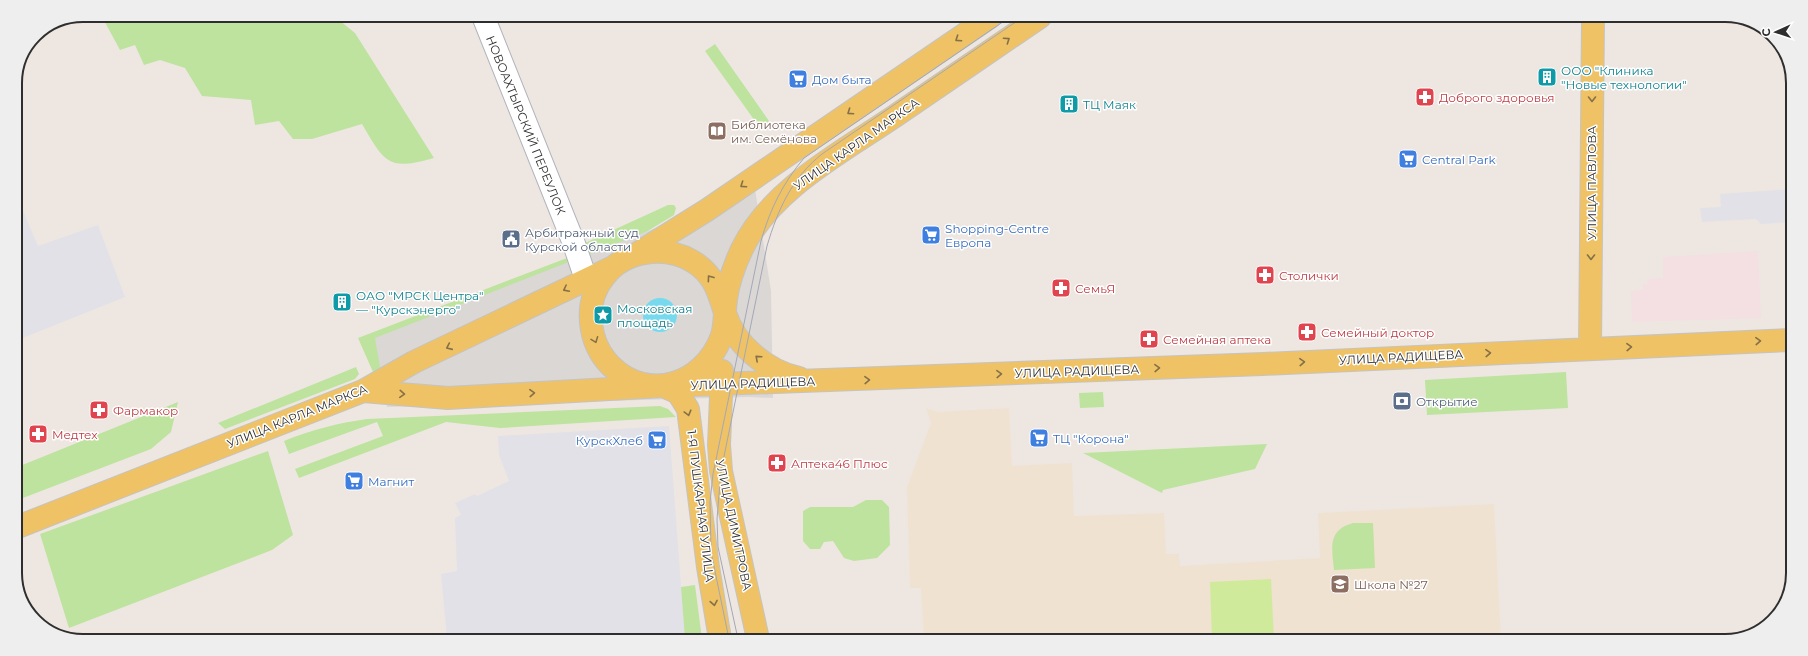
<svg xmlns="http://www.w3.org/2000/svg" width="1808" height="656" viewBox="0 0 1808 656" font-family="Montserrat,sans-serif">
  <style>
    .industrial { fill: #e2e1e7 }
    .education { fill: #efe2d1 }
    .medical { fill: #f4dfe2 }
    .green { fill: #bde39f }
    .pitch { fill: #d0ea9b }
    .plaza { fill: #dbd7d4 }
    .water { fill: #77d9ed }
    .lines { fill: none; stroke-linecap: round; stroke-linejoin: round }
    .minor-casing { stroke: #b1b4bd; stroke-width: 24 }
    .major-casing { stroke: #c4c4c4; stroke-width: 24 }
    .minor { stroke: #fff; stroke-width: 22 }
    .major { stroke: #efc265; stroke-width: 22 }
    .tram { stroke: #a3a8b7; stroke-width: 1 }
    .oneway { stroke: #857147 }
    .labels { text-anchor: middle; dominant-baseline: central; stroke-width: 3; stroke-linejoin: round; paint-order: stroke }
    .culture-label { font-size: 12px; fill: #0d838f; stroke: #fff; text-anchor: start }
    .shop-label { font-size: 12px; fill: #366cbe; stroke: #fff; text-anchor: start }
    .health-label { font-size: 12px; fill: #be3a42; stroke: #fff; text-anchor: start }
    .education-label { font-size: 12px; fill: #785e54; stroke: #fff; text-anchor: start }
    .street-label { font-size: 12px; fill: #2e2e2e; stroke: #fff }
    .service-label { font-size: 12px; fill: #4e5e75; stroke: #fff; text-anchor: start }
    .rim { fill: none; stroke: #2e2e2e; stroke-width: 2 }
  </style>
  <rect width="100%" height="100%" fill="#eee7e1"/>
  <path class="industrial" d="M 1792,189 L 1792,222 L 1761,224 L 1756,219 L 1702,222 L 1700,208 L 1721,207 L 1720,194 Z
    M 15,192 L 38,246 L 98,225 L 125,297 L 15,341 Z
    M 669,426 L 685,639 L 447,638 L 441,574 L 457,571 L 455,518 L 461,515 L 455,503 L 475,494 L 477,496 L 509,481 L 499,455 L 498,436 Z"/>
  <path class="education" d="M 926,408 L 937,412 L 1009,408 L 1012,466 L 1072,463 L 1074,516 L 1164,513 L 1166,554 L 1179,554 L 1180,566 L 1320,558 L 1318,513 L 1494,504 L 1501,640 L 1186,640 L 1184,633 L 1126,635 L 1126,640 L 924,639 L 921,588 L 910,588 L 907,487 L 931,423 Z"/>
  <path class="medical" d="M 1758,251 L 1761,318 L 1632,322 L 1631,291 L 1643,290 L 1643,284 L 1647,284 L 1648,279 L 1663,278 L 1663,257 Z"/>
  <path class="green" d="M 101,15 L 334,16 L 355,33 L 434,158 C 388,171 385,163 362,124 L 312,139 L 293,139 L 279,121 L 255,125 L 251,100 L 202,96 L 185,68 L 160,60 L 144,65 L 135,45 L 120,50 Z
    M 715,44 L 769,121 L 760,128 L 705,51 Z
    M 668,205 L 674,205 L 676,208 L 674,215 L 605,257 L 598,258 L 587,254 L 585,243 Z
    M 567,258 L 568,267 L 425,350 L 373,372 L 358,338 Z
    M 356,367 L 359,374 L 355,379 L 225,429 L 218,423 Z
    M 1566,372 L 1568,408 L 1427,415 L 1425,380 Z
    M 1103,392 L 1104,407 L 1080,408 L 1079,393 Z
    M 178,402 L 171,432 L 151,449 L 15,501 L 15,468 Z
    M 660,406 L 668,409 L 676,417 L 500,428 L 446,422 L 299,478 L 295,469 L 383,436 L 377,422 L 289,454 L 284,441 C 311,430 338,423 367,419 Z
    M 1267,444 L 1255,469 L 1163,490 L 1162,493 L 1083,453 Z
    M 268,451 L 293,535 L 272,550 L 69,628 L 40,534 Z
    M 866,500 L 882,500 L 889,507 L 890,545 L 877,558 L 854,561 L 844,558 L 833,541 L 824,542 L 820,549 L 810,549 L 803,541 L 803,511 L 810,507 L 853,507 Z
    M 1353,523 L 1373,523 L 1375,568 L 1334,570 C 1332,549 1327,530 1353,523 Z
    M 695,585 L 702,639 L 685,639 L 681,587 Z"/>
  <path class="pitch" d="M 1271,579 L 1274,640 L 1212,640 L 1210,582 Z"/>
  <path class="plaza" d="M 755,189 L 771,291 L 773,398 L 748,397 L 387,407 L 375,338 Z"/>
  <path class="water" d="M643 315a17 17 0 1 1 34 0a17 17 0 1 1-34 0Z"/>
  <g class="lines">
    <g class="minor-casing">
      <path id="minor" d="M 483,16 L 573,241 L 586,279"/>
    </g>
    <g class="major-casing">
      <path id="major" d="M 638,253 L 707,210 L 990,17
        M 1590,348 L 1593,18
        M 722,371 L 719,445 L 721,471 L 758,639
        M 799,378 C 767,371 735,345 725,313 C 718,291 714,274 692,261 C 665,245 624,250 604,277 C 583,303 588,343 611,366 C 649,403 703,384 721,338 C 726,326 724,312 726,300 C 728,282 735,264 742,249 C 771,189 842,152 895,116 C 943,83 992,50 1040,17
        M 663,386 L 678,393 L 688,409 L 708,567 L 720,639
        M 363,391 L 448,398 L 663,386 L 1263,364 L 1791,340
        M 15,528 L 363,391 L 414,362 L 611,268"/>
    </g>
    <use href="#minor" class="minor"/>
    <use href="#major" class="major"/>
    <path class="tram" d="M 729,639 L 711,552 L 710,502 L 713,474 L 761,241 C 770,209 783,183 804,158 L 1010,17
      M 738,639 L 718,547 L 717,519 L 721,471 L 767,246 C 778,209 792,178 822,154 L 1023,17"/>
  </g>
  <defs><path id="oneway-chevron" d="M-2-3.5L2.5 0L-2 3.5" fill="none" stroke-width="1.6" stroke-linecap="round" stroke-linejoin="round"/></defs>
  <g class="oneway">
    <use href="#oneway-chevron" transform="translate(958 39) rotate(146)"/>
    <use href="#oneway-chevron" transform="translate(1007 40) rotate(-34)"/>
    <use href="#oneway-chevron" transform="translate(1592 99) rotate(90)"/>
    <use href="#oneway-chevron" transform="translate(850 112) rotate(146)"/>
    <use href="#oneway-chevron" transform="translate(743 185) rotate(146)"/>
    <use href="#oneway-chevron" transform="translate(1591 257) rotate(90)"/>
    <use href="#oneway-chevron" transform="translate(710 278) rotate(-126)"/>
    <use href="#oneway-chevron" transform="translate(566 289) rotate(153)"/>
    <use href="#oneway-chevron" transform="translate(595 340) rotate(69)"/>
    <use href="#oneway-chevron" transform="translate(1758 341) rotate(-3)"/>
    <use href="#oneway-chevron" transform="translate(449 347) rotate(156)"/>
    <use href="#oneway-chevron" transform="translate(1629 347) rotate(-2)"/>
    <use href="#oneway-chevron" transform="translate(1488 353) rotate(-3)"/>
    <use href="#oneway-chevron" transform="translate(758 358) rotate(-138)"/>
    <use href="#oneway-chevron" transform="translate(1302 362) rotate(-3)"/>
    <use href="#oneway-chevron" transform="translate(1157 368) rotate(-2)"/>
    <use href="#oneway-chevron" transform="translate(999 374) rotate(-2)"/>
    <use href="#oneway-chevron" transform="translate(867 380) rotate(-2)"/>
    <use href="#oneway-chevron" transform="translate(532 393) rotate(-3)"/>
    <use href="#oneway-chevron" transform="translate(402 394) rotate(4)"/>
    <use href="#oneway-chevron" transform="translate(688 413) rotate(75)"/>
    <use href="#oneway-chevron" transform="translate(714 603) rotate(80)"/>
  </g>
  <defs>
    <g id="building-square" transform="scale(1)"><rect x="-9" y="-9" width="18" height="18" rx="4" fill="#0f9aa8" stroke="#fff"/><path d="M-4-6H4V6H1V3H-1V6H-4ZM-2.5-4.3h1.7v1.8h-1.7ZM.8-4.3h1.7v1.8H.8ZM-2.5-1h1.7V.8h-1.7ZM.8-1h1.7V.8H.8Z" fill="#fff"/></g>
    <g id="supermarket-square" transform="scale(1)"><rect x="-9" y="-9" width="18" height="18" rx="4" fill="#3f7fe0" stroke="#fff"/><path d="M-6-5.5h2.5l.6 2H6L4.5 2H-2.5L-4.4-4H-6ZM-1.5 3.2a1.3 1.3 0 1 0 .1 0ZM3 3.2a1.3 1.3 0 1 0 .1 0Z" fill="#fff"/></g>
    <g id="pharmacy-square" transform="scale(1)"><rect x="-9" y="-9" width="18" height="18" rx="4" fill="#e0444e" stroke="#fff"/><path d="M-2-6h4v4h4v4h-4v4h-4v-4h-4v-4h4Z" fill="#fff"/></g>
    <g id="library-square" transform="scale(1)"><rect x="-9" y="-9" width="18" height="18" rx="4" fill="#8d6e63" stroke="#fff"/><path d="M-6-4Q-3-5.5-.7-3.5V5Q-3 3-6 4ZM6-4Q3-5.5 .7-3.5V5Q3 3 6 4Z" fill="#fff"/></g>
    <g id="civic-square" transform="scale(1)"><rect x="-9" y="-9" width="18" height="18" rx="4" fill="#5c6f8a" stroke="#fff"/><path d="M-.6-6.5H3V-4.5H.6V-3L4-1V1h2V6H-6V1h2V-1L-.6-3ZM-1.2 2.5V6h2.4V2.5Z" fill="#fff"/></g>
    <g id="sight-square" transform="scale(1)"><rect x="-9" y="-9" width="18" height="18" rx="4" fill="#0f9aa8" stroke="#fff"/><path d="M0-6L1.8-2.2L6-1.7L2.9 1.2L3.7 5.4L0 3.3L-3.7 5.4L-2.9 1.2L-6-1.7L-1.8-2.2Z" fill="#fff"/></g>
    <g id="bank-square" transform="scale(1)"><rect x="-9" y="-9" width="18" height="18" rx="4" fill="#5c6f8a" stroke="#fff"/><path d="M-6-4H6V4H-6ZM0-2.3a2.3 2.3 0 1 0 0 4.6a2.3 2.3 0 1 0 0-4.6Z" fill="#fff"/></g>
    <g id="school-square" transform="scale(1)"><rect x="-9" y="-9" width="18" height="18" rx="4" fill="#8d6e63" stroke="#fff"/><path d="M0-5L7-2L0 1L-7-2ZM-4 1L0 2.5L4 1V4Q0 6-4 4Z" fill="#fff"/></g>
  </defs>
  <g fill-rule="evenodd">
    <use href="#building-square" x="1547" y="77"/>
    <use href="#supermarket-square" x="798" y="79"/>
    <use href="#pharmacy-square" x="1425" y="97"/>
    <use href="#building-square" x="1069" y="104"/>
    <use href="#library-square" x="717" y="131"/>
    <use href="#supermarket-square" x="1408" y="159"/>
    <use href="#supermarket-square" x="931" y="235"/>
    <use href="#civic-square" x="511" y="239"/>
    <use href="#pharmacy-square" x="1265" y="275"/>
    <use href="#pharmacy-square" x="1061" y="288"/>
    <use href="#building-square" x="342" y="302"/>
    <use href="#sight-square" x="603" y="315"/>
    <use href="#pharmacy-square" x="1307" y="332"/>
    <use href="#pharmacy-square" x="1149" y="339"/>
    <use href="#bank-square" x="1402" y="401"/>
    <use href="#pharmacy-square" x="99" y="410"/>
    <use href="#pharmacy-square" x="38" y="434"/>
    <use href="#supermarket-square" x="1039" y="438"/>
    <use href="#supermarket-square" x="657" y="440"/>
    <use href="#pharmacy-square" x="777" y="463"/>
    <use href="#supermarket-square" x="354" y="481"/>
    <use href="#school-square" x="1340" y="584"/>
  </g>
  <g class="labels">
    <g class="culture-label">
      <text x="1561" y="70">ООО "Клиника<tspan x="1561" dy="14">"Новые технологии"</tspan></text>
      <text x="1083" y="104">ТЦ Маяк</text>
      <text x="356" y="295">ОАО "МРСК Центра"<tspan x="356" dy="14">— "Курскэнерго"</tspan></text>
      <text x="617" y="308">Московская<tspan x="617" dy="14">площадь</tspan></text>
    </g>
    <g class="shop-label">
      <text x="812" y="79">Дом быта</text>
      <text x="1422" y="159">Central Park</text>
      <text x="945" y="228">Shopping-Centre<tspan x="945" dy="14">Европа</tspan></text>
      <text x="1053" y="438">ТЦ "Корона"</text>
      <text x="643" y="440" text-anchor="end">КурскХлеб</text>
      <text x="368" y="481">Магнит</text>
    </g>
    <g class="health-label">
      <text x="1439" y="97">Доброго здоровья</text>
      <text x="1279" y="275">Столички</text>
      <text x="1075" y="288">СемьЯ</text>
      <text x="1321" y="332">Семейный доктор</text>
      <text x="1163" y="339">Семейная аптека</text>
      <text x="113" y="410">Фармакор</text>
      <text x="52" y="434">Медтех</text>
      <text x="791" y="463">Аптека46 Плюс</text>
    </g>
    <g class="education-label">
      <text x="731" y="124">Библиотека<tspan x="731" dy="14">им. Семёнова</tspan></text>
      <text x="1354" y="584">Школа №27</text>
    </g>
    <g class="street-label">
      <text transform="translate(526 125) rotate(68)">НОВОАХТЫРСКИЙ ПЕРЕУЛОК</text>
      <text transform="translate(856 144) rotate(-35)">УЛИЦА КАРЛА МАРКСА</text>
      <text transform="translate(1591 183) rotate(-90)">УЛИЦА ПАВЛОВА</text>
      <text transform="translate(1401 357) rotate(-3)">УЛИЦА РАДИЩЕВА</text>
      <text transform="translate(1077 371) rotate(-2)">УЛИЦА РАДИЩЕВА</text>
      <text transform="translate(753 383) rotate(-2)">УЛИЦА РАДИЩЕВА</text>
      <text transform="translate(297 416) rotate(-22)">УЛИЦА КАРЛА МАРКСА</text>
      <text transform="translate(701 506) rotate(83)">1-Я ПУШКАРНАЯ УЛИЦА</text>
      <text transform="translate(734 525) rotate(78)">УЛИЦА ДИМИТРОВА</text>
    </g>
    <g class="service-label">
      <text x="525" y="232">Арбитражный суд<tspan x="525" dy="14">Курской области</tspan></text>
      <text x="1416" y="401">Открытие</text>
    </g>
  </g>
  <path d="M0 0H1808V656H0ZM83 22H1725A61 61 0 0 1 1786 83V573A61 61 0 0 1 1725 634H83A61 61 0 0 1 22 573V83A61 61 0 0 1 83 22Z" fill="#eee" fill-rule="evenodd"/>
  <path class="rim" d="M83 22H1725A61 61 0 0 1 1786 83V573A61 61 0 0 1 1725 634H83A61 61 0 0 1 22 573V83A61 61 0 0 1 83 22Z"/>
  <g transform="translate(1776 32) rotate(267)" stroke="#ffffff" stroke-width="3" paint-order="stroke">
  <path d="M0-3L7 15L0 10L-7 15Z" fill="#2e2e2e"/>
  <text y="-6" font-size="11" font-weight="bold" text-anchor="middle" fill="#2e2e2e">С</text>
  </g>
</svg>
